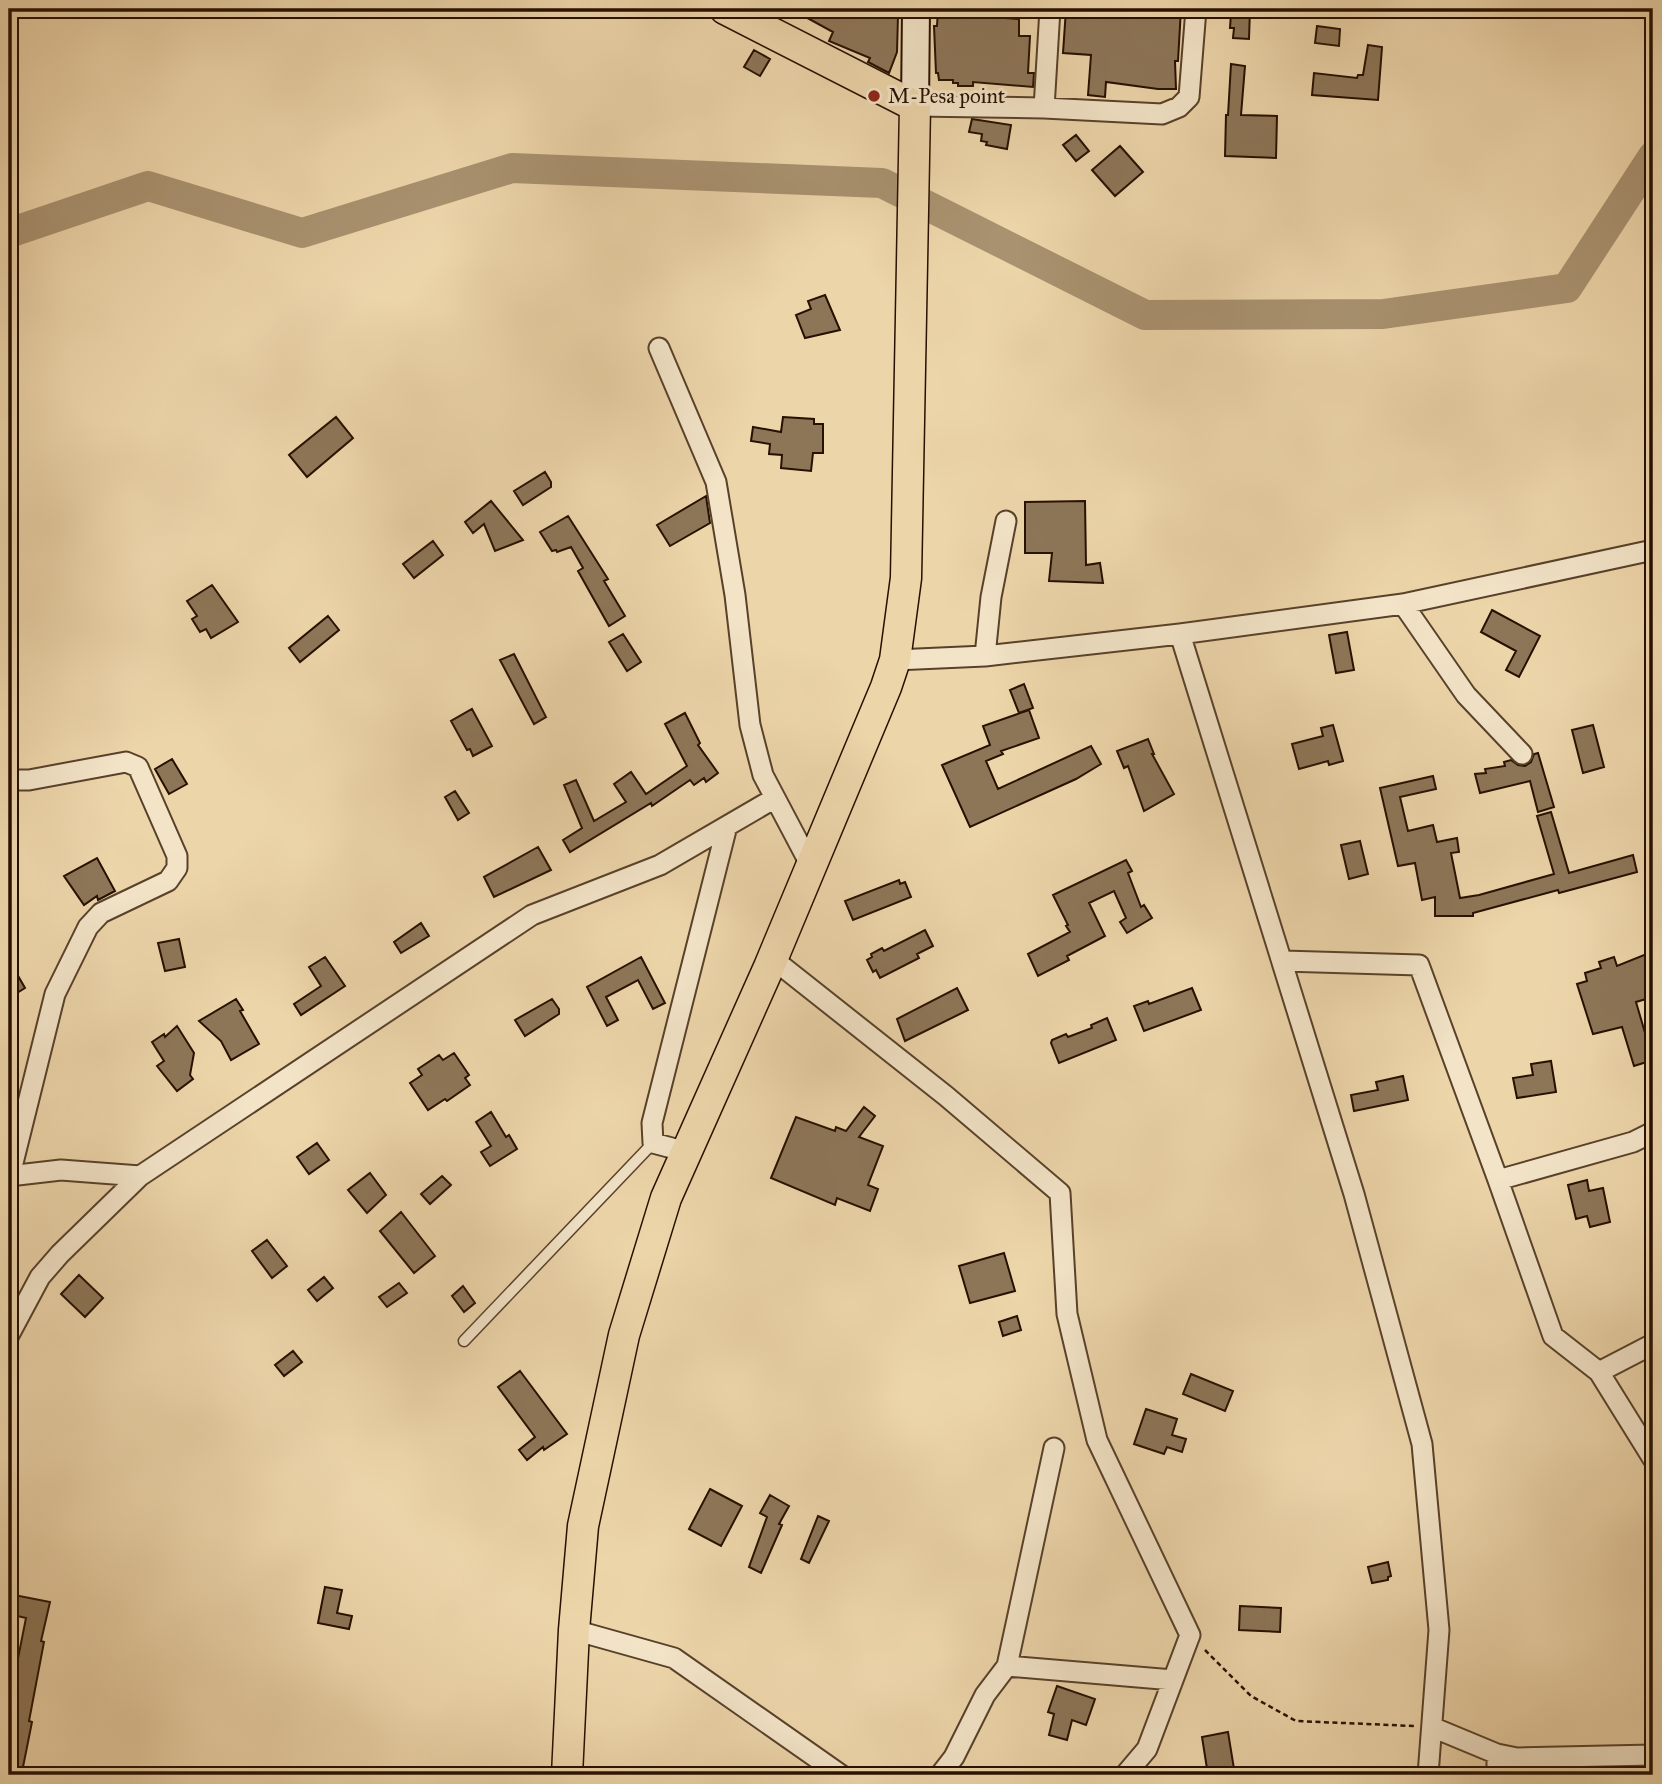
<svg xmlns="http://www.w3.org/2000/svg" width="1662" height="1784" viewBox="0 0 1662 1784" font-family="'IM FELL Great Primer',serif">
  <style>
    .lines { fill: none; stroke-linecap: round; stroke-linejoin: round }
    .river { stroke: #a99270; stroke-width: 30 }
    .building { fill: #8d7658; stroke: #261000; stroke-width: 2 }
    .lane-casing { stroke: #58412a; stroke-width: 13 }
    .street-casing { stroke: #58412a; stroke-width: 23 }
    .secondary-casing { stroke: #261000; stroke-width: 30 }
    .primary-casing { stroke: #261000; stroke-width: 33 }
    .path { stroke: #261000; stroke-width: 2.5; stroke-dasharray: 5 3.5; stroke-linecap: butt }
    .lane { stroke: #f3e4c8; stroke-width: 10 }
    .street { stroke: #f3e4c8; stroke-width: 19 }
    .secondary { stroke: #f3e4c8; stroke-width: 26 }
    .primary { stroke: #edd5aa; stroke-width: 30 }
    .poi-dot { fill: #8f2418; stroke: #f3e4c8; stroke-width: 2.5 }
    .labels { text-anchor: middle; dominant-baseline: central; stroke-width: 6; stroke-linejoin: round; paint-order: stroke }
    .poi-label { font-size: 21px; fill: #261000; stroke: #f3e4c8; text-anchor: start }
  </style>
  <rect width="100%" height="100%" fill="#edd5aa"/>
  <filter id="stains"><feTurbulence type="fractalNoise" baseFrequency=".00286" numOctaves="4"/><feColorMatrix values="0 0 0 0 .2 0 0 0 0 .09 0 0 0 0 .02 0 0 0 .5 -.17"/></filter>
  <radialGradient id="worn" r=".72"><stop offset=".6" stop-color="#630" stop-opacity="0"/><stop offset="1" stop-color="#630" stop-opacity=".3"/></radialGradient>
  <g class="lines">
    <path class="river" d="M 9,233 L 148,186 L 302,233 L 512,168 L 882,183 L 1145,315 L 1383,314 L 1567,288 L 1653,156"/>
  </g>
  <path class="building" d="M 791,9 L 889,9 L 888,16 L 898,16 L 897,52 L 889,73 L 868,62 L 870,58 L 829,41 L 833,32 Z
    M 938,9 L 1006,9 L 1006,18 L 1019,19 L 1019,36 L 1030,36 L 1028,73 L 1034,73 L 1033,87 L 973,82 L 973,86 L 958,86 L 958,83 L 953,83 L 953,80 L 939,80 L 938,73 L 936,73 L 934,26 L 937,26 Z
    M 1066,9 L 1181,9 L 1178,61 L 1175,61 L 1176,89 L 1158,89 L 1106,82 L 1105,97 L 1088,95 L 1091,55 L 1063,53 Z
    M 1235,9 L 1250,9 L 1249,39 L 1233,38 L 1234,28 L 1230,28 L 1231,13 L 1234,13 Z
    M 1317,26 L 1340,29 L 1339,46 L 1315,43 Z
    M 1368,45 L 1382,47 L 1378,100 L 1312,95 L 1314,73 L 1357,78 L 1358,75 L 1363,75 Z
    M 754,50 L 770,59 L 760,76 L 744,67 Z
    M 1231,64 L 1245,66 L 1241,115 L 1277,116 L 1276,158 L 1225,156 L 1226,115 L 1228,115 Z
    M 972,119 L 1011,125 L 1007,149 L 986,145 L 987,142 L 981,141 L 982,134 L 969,132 Z
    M 1076,135 L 1089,151 L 1076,161 L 1063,145 Z
    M 1120,146 L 1143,172 L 1115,196 L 1092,170 Z
    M 825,295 L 840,330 L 805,338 L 796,315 L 811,309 L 808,301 Z
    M 336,417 L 353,438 L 307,477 L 289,455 Z
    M 783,417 L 814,419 L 814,424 L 823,424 L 823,453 L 813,453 L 811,471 L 781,468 L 782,455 L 769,454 L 770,444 L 751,441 L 753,427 L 781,432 Z
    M 545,472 L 551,482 L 551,487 L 523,505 L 514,491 Z
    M 706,496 L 710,523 L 670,546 L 657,525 Z
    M 491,501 L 523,540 L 495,551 L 484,524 L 473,533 L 465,522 Z
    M 1085,501 L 1086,565 L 1100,563 L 1103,583 L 1049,581 L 1052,553 L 1025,553 L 1025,502 Z
    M 568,516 L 608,579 L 604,581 L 625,616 L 609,626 L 578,571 L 583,568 L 571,547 L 557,552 L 556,550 L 552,551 L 540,532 Z
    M 433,541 L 443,555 L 414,578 L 403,564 Z
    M 212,585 L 238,622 L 211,638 L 206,629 L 200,632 L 192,619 L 197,616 L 187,601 Z
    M 1492,610 L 1540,636 L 1519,677 L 1506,670 L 1516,651 L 1481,632 Z
    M 328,616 L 339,630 L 300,662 L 289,648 Z
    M 1347,632 L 1354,670 L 1336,673 L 1329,635 Z
    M 623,634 L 641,662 L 627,671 L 609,642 Z
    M 514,654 L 546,717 L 534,724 L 500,660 Z
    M 1024,684 L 1033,708 L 1019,713 L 1010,690 Z
    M 472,709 L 492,746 L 473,756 L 470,749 L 467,750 L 451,721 Z
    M 1029,710 L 1039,738 L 1001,751 L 1003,754 L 986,761 L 998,789 L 1091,746 L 1101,764 L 1076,779 L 970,827 L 942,765 L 990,745 L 983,726 Z
    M 685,713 L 700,743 L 698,745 L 718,773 L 706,782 L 704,778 L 694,785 L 690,780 L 652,806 L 651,803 L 570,852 L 563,840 L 582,828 L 564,785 L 576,780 L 594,821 L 626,802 L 614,784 L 631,772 L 646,794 L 687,766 L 665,724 Z
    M 1333,725 L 1343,761 L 1329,765 L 1328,761 L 1299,769 L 1292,744 L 1323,736 L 1321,728 Z
    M 1593,725 L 1604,767 L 1583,773 L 1572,730 Z
    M 1148,739 L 1154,754 L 1152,754 L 1174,794 L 1144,811 L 1128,766 L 1124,768 L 1117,751 Z
    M 1538,753 L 1554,807 L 1538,812 L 1530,781 L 1480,793 L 1475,774 L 1486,773 L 1485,769 L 1505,766 L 1504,762 L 1511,760 L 1518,765 L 1525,766 L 1531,762 L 1534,754 Z
    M 172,759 L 187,784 L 169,794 L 155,769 Z
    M 1433,776 L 1436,789 L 1400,797 L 1408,831 L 1433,825 L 1437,842 L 1457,838 L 1459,852 L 1451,853 L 1460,898 L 1479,895 L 1554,874 L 1537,816 L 1551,812 L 1569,873 L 1633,855 L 1637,872 L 1559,893 L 1558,890 L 1473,913 L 1473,916 L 1435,916 L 1435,897 L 1422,900 L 1415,863 L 1398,866 L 1380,788 Z
    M 455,791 L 469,813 L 458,820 L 445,797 Z
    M 1360,841 L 1368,874 L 1349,879 L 1341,845 Z
    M 538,847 L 551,870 L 494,897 L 484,877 Z
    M 97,858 L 115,891 L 98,900 L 97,896 L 84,905 L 64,876 Z
    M 1126,860 L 1132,871 L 1128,873 L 1141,907 L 1144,905 L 1152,918 L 1127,933 L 1120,922 L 1126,918 L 1114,891 L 1089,903 L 1105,936 L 1067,956 L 1069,960 L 1038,976 L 1028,954 L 1070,932 L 1066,926 L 1068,925 L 1053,895 Z
    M 899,880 L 900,884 L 905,882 L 911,897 L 853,920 L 845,901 Z
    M 421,923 L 429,936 L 401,953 L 394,942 Z
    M 925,930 L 933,946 L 917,954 L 919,958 L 880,978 L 876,970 L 873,972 L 867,960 L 872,957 L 871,954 L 882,948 L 884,951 Z
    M 179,939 L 185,967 L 165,971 L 158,943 Z
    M 1649,953 L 1653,965 L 1653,970 L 1648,972 L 1653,997 L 1636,1002 L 1653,1060 L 1634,1066 L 1622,1027 L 1593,1034 L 1577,984 L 1587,981 L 1585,973 L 1601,968 L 1599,962 L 1614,957 L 1617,966 Z
    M 325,957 L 345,986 L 301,1015 L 294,1004 L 321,986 L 309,967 Z
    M 641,957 L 665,1003 L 653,1009 L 638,980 L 606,997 L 618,1020 L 607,1026 L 587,987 Z
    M 9,960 L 25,988 L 9,998 Z
    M 957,988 L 968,1010 L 905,1041 L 897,1019 Z
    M 1192,988 L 1201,1010 L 1144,1031 L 1134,1006 L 1148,1001 L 1149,1004 Z
    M 236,999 L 243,1010 L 240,1011 L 259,1044 L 231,1060 L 221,1041 L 199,1021 Z
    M 552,999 L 559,1009 L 559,1014 L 525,1036 L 515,1020 Z
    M 1107,1018 L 1116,1040 L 1059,1063 L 1051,1043 L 1052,1040 L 1066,1034 L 1068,1037 L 1092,1028 L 1091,1025 Z
    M 177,1026 L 194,1053 L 190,1075 L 193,1079 L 177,1091 L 157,1066 L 164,1061 L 152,1042 L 164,1034 L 165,1037 Z
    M 454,1053 L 469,1075 L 465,1078 L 470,1085 L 447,1101 L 445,1099 L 428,1110 L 410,1083 L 422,1075 L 418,1069 L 439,1055 L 443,1060 Z
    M 1551,1061 L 1556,1092 L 1517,1098 L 1513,1078 L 1533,1075 L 1531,1064 Z
    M 1403,1076 L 1408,1100 L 1354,1111 L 1351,1095 L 1378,1090 L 1376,1082 Z
    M 864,1107 L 875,1116 L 859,1137 L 883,1146 L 868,1185 L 878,1189 L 870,1211 L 837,1198 L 835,1205 L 771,1178 L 796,1117 L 835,1131 L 836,1127 L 846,1131 Z
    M 491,1112 L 506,1137 L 509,1135 L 517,1149 L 490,1166 L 481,1152 L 491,1146 L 476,1122 Z
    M 317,1143 L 329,1160 L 309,1174 L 297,1157 Z
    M 370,1173 L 386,1195 L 367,1213 L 348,1190 Z
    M 442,1176 L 451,1185 L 430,1204 L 421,1194 Z
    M 1587,1180 L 1589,1191 L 1603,1188 L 1610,1222 L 1590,1227 L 1587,1216 L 1576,1219 L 1568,1185 Z
    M 401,1212 L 435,1256 L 414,1273 L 380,1231 Z
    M 267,1240 L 287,1266 L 272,1278 L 252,1251 Z
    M 1004,1253 L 1015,1291 L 970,1303 L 959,1266 Z
    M 79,1275 L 103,1298 L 85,1317 L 61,1294 Z
    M 324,1277 L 333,1288 L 317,1301 L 308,1290 Z
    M 399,1283 L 407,1293 L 387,1307 L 379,1297 Z
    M 463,1286 L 475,1303 L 464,1312 L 452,1296 Z
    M 1017,1316 L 1021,1330 L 1003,1336 L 999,1322 Z
    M 293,1351 L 302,1362 L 284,1376 L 275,1365 Z
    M 520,1371 L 567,1434 L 544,1450 L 543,1447 L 527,1460 L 519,1450 L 535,1437 L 498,1387 Z
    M 1191,1374 L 1233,1391 L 1225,1411 L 1183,1394 Z
    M 1146,1409 L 1177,1419 L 1172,1435 L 1186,1439 L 1182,1452 L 1167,1447 L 1164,1454 L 1134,1444 Z
    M 710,1489 L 742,1506 L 721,1546 L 689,1529 Z
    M 770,1495 L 789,1506 L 779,1524 L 782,1525 L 761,1573 L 749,1567 L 767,1517 L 760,1513 Z
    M 818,1516 L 829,1521 L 809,1563 L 801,1559 Z
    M 1388,1562 L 1391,1576 L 1388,1577 L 1388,1580 L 1372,1583 L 1368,1567 Z
    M 325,1587 L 342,1590 L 337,1613 L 352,1616 L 349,1629 L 318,1623 Z
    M 9,1594 L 50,1602 L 41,1641 L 44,1642 L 29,1721 L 32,1722 L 22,1772 L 9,1769 L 9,1737 L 17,1700 L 10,1699 L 26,1618 L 9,1614 Z
    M 1240,1606 L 1281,1608 L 1280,1632 L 1239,1630 Z
    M 1057,1686 L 1095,1699 L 1086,1725 L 1072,1720 L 1067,1740 L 1049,1735 L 1054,1714 L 1048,1712 Z
    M 1228,1732 L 1235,1775 L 1208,1775 L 1202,1737 Z"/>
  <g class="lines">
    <g class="lane-casing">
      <path id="lane" d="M 464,1341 L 653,1143"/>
    </g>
    <g class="street-casing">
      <path id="street" d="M 915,106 L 1044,108 L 1162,114 L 1179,107 L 1189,97 L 1196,9
        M 1044,108 L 1050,9
        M 659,348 L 716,482 L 735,595 L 750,725 L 763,775 L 811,866
        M 1403,604 L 1466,695 L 1522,754
        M 1180,634 L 1354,1194 L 1422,1444 L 1439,1630 L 1428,1775
        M 985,656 L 991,597 L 1006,521
        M 895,660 L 985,656 L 1180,634 L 1403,604 L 1653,550
        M 9,780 L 29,780 L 126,762 L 138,767 L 177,856 L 177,868 L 168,881 L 101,913 L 88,927 L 55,994 L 10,1175
        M 1283,961 L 1419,965 L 1498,1180 L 1553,1336 L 1599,1372 L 1653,1459
        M 769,967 L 783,967 L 946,1096 L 1060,1193 L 1067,1314 L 1097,1440 L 1190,1635 L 1147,1749 L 1125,1775
        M 687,1152 L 653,1143 L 652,1123 L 727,826
        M 9,1176 L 61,1170 L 140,1176 L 532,915 L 660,865 L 775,798
        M 1498,1180 L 1633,1142 L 1653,1132
        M 9,1335 L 40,1277 L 60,1254 L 140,1176
        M 1599,1372 L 1653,1344
        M 574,1630 L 674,1658 L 841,1775
        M 1007,1666 L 1173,1680
        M 1432,1727 L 1497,1754 L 1517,1758 L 1653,1755
        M 1497,1754 L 1497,1775
        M 940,1775 L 954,1757 L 985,1695 L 1007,1666 L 1054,1448"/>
    </g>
    <g class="secondary-casing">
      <path id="secondary" d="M 915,106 L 916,9"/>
    </g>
    <g class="primary-casing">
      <path id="primary" d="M 567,1775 L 574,1630 L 583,1526 L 624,1335 L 666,1198 L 769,967 L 886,687 L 895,660 L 906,578 L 915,106 L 725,9"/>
    </g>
    <path class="path" d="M 1205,1650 L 1251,1696 L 1296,1721 L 1414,1726"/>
    <use href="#lane" class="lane"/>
    <use href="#street" class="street"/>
    <use href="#secondary" class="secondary"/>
    <use href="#primary" class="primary"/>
  </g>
  <circle class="poi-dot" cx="874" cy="96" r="7"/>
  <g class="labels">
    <g class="poi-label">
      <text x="888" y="96">M-Pesa point</text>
    </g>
  </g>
  <rect width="1662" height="1784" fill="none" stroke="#edd5aa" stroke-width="35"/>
  <rect x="10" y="10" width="1641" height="1763" fill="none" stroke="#261000" stroke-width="3.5"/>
  <rect x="18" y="18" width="1627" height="1749" fill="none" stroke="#261000" stroke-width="2"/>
  <rect width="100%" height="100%" filter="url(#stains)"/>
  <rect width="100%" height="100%" fill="url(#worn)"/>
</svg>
